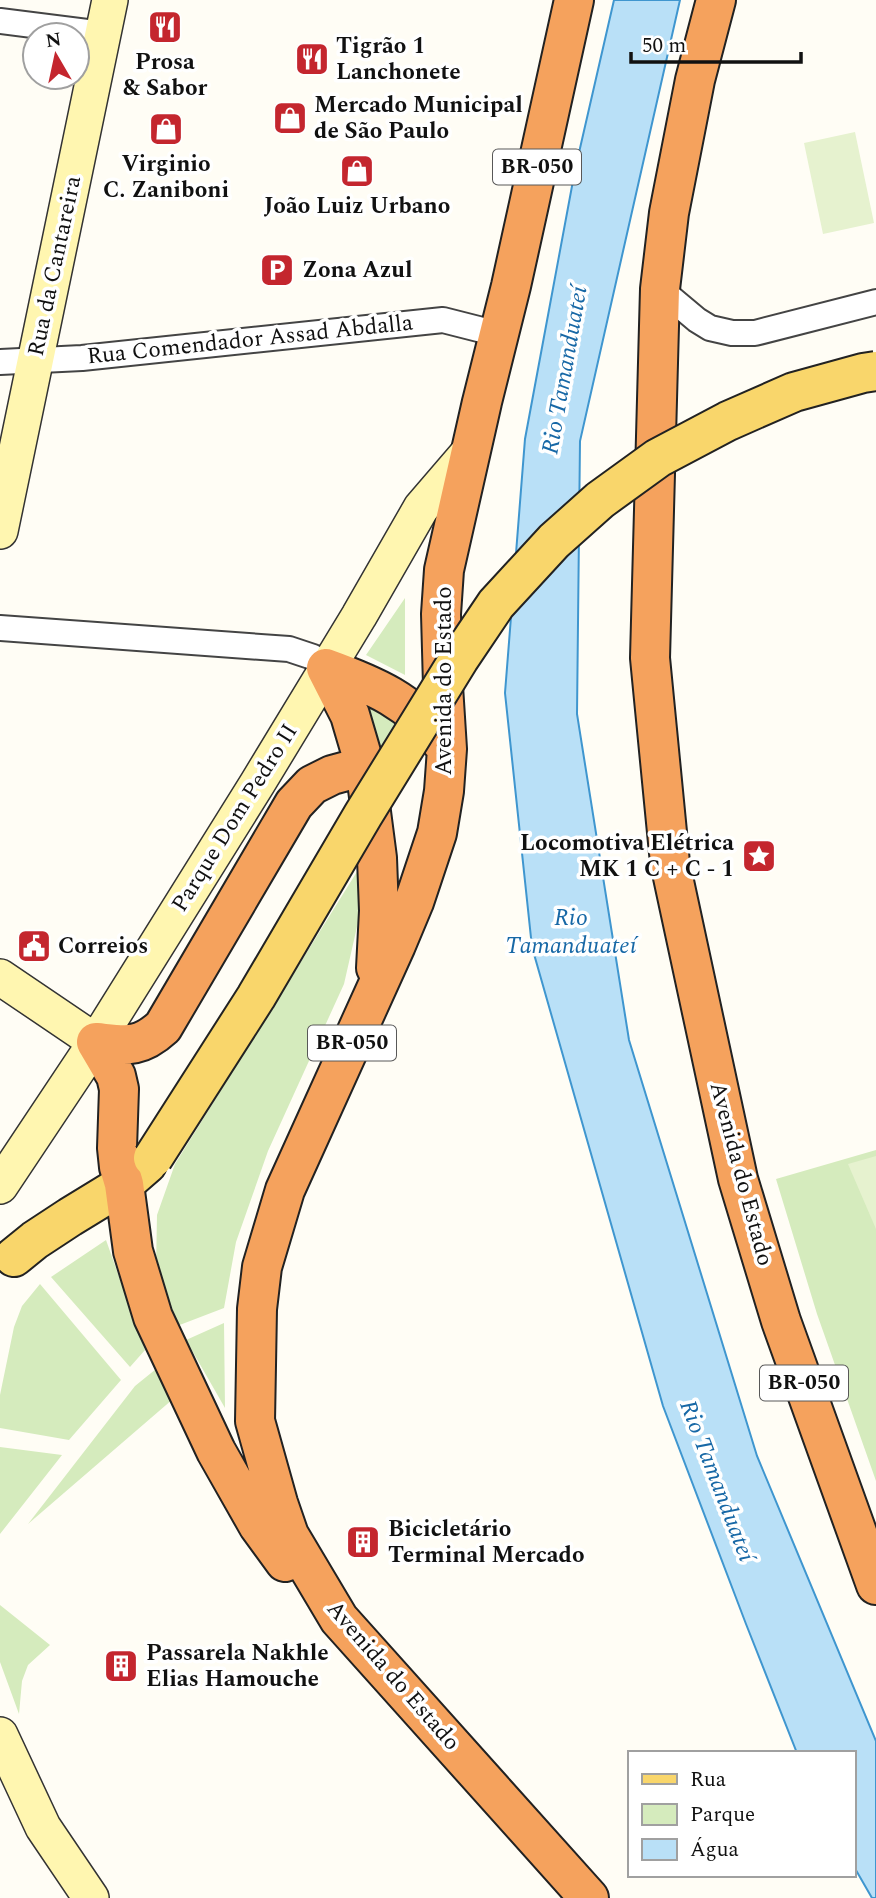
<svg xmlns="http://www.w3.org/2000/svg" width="876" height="1898" viewBox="0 0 876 1898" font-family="Spectral,serif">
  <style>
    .green { fill: #d5ebbd }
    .pitch { fill: #e6f2cf }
    .water { fill: #b9e0f7; stroke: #3f96cf; stroke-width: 2 }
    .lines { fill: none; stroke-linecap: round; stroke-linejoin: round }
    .street-casing { stroke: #444; stroke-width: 28 }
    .secondary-casing { stroke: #333; stroke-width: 38 }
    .primary-casing { stroke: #222; stroke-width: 42 }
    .highway-casing { stroke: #222; stroke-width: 42 }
    .street { stroke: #fff; stroke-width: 24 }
    .secondary { stroke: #fff6b0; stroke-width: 35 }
    .primary { stroke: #f9d66b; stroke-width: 38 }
    .highway { stroke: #f5a25d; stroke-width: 38 }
    .primary-bridge-casing { stroke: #222; stroke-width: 42; stroke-linecap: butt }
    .primary-bridge { stroke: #f9d66b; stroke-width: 38 }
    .labels { text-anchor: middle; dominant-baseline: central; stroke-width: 7; stroke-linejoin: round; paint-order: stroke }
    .shield { fill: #fff; stroke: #585858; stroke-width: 2 }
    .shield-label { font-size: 21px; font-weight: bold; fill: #111 }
    .poi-label { font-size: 23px; font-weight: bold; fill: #111; stroke: #fff; text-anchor: start }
    .street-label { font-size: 23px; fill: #111; stroke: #fff }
    .water-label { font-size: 24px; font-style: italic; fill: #1768a6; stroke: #fff }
  </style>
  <rect width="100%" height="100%" fill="#fffdf5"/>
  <path class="green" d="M 405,598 L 405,675 L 366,655 Z
    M 359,700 L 403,718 L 379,753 Z
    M 363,862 L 359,918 L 344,984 L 268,1151 L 236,1242 L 224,1308 L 177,1326 L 156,1268 L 157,1215 L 175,1164 Z
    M 876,1150 L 876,1481 L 817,1314 L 776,1179 Z
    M 106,1240 L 145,1350 L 130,1367 L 51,1277 Z
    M 40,1284 L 121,1380 L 69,1440 L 0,1428 L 0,1395 L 14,1327 L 22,1306 Z
    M 224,1323 L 225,1408 L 186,1340 Z
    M 156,1369 L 173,1399 L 28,1524 L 135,1386 Z
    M 0,1447 L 62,1455 L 0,1534 Z
    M 0,1605 L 50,1645 L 28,1665 L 22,1681 L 19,1714 L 0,1662 Z"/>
  <path class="pitch" d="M 855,132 L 874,223 L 823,234 L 804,143 Z
    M 876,1156 L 876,1229 L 848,1164 Z"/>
  <path class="water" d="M 614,0 L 680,0 L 580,441 L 577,714 L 629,1040 L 757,1456 L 876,1741 L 876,1898 L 872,1898 L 853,1865 L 853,1753 L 797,1753 L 746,1624 L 663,1406 L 532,947 L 505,693 L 525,439 L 575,170 Z"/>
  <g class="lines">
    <g class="street-casing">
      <path id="street" d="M 0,21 L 103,34
        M 660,289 L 697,320 L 710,328 L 732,333 L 755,333 L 876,302
        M 0,362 L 82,358 L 443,320 L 498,334
        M 0,628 L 289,649 L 313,657 L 326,668"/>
    </g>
    <g class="secondary-casing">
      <path id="secondary" d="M 0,531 L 110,0
        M 0,977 L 96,1042
        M 0,1186 L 96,1042 L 257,784 L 359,616 L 421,508 L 470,451
        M 0,1735 L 43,1827 L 91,1898"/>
    </g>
    <g class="primary-casing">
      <path id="primary" d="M 14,1257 L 35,1240 L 70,1217 L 124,1184 L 147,1164"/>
    </g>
    <g class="highway-casing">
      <path id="highway" d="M 574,0 L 511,286 L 482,402 L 444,570 L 441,614 L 443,686 L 447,749 L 444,791 L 437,833 L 414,902 L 396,945 L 285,1190 L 262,1267 L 257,1309 L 255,1421 L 278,1503 L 289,1535 L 339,1619 L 589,1898
        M 716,0 L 695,80 L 669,213 L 660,289 L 650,658 L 670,863 L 738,1179 L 781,1321 L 876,1585
        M 326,668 L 350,715 L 365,766 L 377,858 L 379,911 L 376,968
        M 326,668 C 373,685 412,701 442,743
        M 96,1042 L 116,1076 L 119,1089 L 117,1148 L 119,1167 L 124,1184 L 133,1251 L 153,1317 L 216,1451 L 258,1525 L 285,1562
        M 96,1042 C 126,1045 139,1049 163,1027 L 294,804 L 312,785 L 332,775 L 365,766"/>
    </g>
    <use href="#street" class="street"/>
    <use href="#secondary" class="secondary"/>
    <use href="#primary" class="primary"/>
    <use href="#highway" class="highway"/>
    <g class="primary-bridge-casing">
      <path id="primary-bridge" d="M 153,1158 L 256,997 L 363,815 L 459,659 L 496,604 L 554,541 L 600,500 L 658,458 L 728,421 L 794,392 L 863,373 L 876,371"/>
    </g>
    <use href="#primary-bridge" class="primary-bridge"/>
  </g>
  <defs>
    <g id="restaurant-square" transform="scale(1.75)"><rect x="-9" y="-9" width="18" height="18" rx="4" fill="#c4262e" stroke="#fff"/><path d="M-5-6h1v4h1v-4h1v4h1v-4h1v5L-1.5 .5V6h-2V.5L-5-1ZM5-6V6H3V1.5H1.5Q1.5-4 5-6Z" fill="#fff"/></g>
    <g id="shop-square" transform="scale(1.75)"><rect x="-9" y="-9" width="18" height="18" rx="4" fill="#c4262e" stroke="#fff"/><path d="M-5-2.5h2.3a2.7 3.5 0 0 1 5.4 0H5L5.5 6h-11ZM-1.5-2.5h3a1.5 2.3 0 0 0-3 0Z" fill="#fff"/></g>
    <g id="parking-square" transform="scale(1.75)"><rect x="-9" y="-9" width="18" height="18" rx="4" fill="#c4262e" stroke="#fff"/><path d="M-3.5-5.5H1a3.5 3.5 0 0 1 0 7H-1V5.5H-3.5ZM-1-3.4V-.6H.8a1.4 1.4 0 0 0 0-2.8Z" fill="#fff"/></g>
    <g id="sight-square" transform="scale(1.75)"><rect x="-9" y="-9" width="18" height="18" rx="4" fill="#c4262e" stroke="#fff"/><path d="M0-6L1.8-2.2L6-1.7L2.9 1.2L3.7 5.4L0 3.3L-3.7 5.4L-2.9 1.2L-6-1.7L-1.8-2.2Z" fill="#fff"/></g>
    <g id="civic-square" transform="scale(1.75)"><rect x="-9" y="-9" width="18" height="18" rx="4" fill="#c4262e" stroke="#fff"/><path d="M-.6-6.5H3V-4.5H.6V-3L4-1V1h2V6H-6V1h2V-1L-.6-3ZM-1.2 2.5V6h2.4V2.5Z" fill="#fff"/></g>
    <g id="building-square" transform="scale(1.75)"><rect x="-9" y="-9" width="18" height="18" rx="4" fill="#c4262e" stroke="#fff"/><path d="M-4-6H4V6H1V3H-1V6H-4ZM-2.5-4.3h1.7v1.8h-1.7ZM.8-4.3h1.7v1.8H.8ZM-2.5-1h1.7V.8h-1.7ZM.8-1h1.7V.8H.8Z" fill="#fff"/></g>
  </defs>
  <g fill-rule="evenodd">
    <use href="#restaurant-square" x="165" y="27"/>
    <use href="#restaurant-square" x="312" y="59"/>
    <use href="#shop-square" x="290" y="118"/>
    <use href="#shop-square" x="166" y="129"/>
    <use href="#shop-square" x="357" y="171"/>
    <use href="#parking-square" x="277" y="270"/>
    <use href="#sight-square" x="759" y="856"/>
    <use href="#civic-square" x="34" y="946"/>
    <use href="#building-square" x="363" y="1542"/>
    <use href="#building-square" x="121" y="1666"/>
  </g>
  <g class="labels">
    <g class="shield">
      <rect x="493" y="149.5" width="88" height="35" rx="5"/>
      <rect x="308" y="1025.5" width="88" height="35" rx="5"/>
      <rect x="760" y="1365.5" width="88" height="35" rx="5"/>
    </g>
    <g class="shield-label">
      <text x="537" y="167">BR-050</text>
      <text x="352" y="1043">BR-050</text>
      <text x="804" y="1383">BR-050</text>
    </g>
    <g class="poi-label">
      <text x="336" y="46">Tigrão 1<tspan x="336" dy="26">Lanchonete</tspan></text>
      <text x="165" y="62" text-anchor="middle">Prosa<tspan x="165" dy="26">&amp; Sabor</tspan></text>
      <text x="314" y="105">Mercado Municipal<tspan x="314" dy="26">de São Paulo</tspan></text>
      <text x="166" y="164" text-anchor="middle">Virginio<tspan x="166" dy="26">C. Zaniboni</tspan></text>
      <text x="357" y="206" text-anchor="middle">João Luiz Urbano</text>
      <text x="302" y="270">Zona Azul</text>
      <text x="734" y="843" text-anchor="end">Locomotiva Elétrica<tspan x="734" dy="26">MK 1 C + C - 1</tspan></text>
      <text x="58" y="946">Correios</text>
      <text x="388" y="1529">Bicicletário<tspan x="388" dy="26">Terminal Mercado</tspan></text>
      <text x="146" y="1653">Passarela Nakhle<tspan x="146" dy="26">Elias Hamouche</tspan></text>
    </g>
    <g class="street-label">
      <text transform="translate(55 266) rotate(-78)">Rua da Cantareira</text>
      <text transform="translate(250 340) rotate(-6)">Rua Comendador Assad Abdalla</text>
      <text transform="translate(444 681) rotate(-90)">Avenida do Estado</text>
      <text transform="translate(235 818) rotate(-58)">Parque Dom Pedro II</text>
      <text transform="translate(741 1174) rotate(75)">Avenida do Estado</text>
      <text transform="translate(393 1676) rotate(49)">Avenida do Estado</text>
    </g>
    <g class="water-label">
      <text transform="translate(565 370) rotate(-80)">Rio Tamanduateí</text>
      <text x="571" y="918">Rio<tspan x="571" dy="28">Tamanduateí</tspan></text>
      <text transform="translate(717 1481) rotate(69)">Rio Tamanduateí</text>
    </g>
  </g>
  <rect x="628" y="1751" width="228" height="126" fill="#ffffff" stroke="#a0a0a0" stroke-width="2"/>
  <rect x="642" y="1774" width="35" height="10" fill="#f9d66b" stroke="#a0a0a0" stroke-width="2"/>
  <text x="690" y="1786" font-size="21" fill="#111111">Rua</text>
  <rect x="642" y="1804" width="35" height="21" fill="#d5ebbd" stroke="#a0a0a0" stroke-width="2"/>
  <text x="690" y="1821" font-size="21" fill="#111111">Parque</text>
  <rect x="642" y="1839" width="35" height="21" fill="#b9e0f7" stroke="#a0a0a0" stroke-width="2"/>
  <text x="690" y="1856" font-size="21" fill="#111111">Água</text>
  <g transform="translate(56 56) rotate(351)"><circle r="33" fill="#ffffff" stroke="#a0a0a0" stroke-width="2"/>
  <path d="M0-5L12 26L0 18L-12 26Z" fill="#c4262e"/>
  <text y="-10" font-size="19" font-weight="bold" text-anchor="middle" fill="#111111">N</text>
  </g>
  <path d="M631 52v10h170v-10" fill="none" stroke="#111111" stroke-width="3.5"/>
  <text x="642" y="52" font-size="21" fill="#111111" stroke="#ffffff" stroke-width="5" paint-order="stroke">50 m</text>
</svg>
